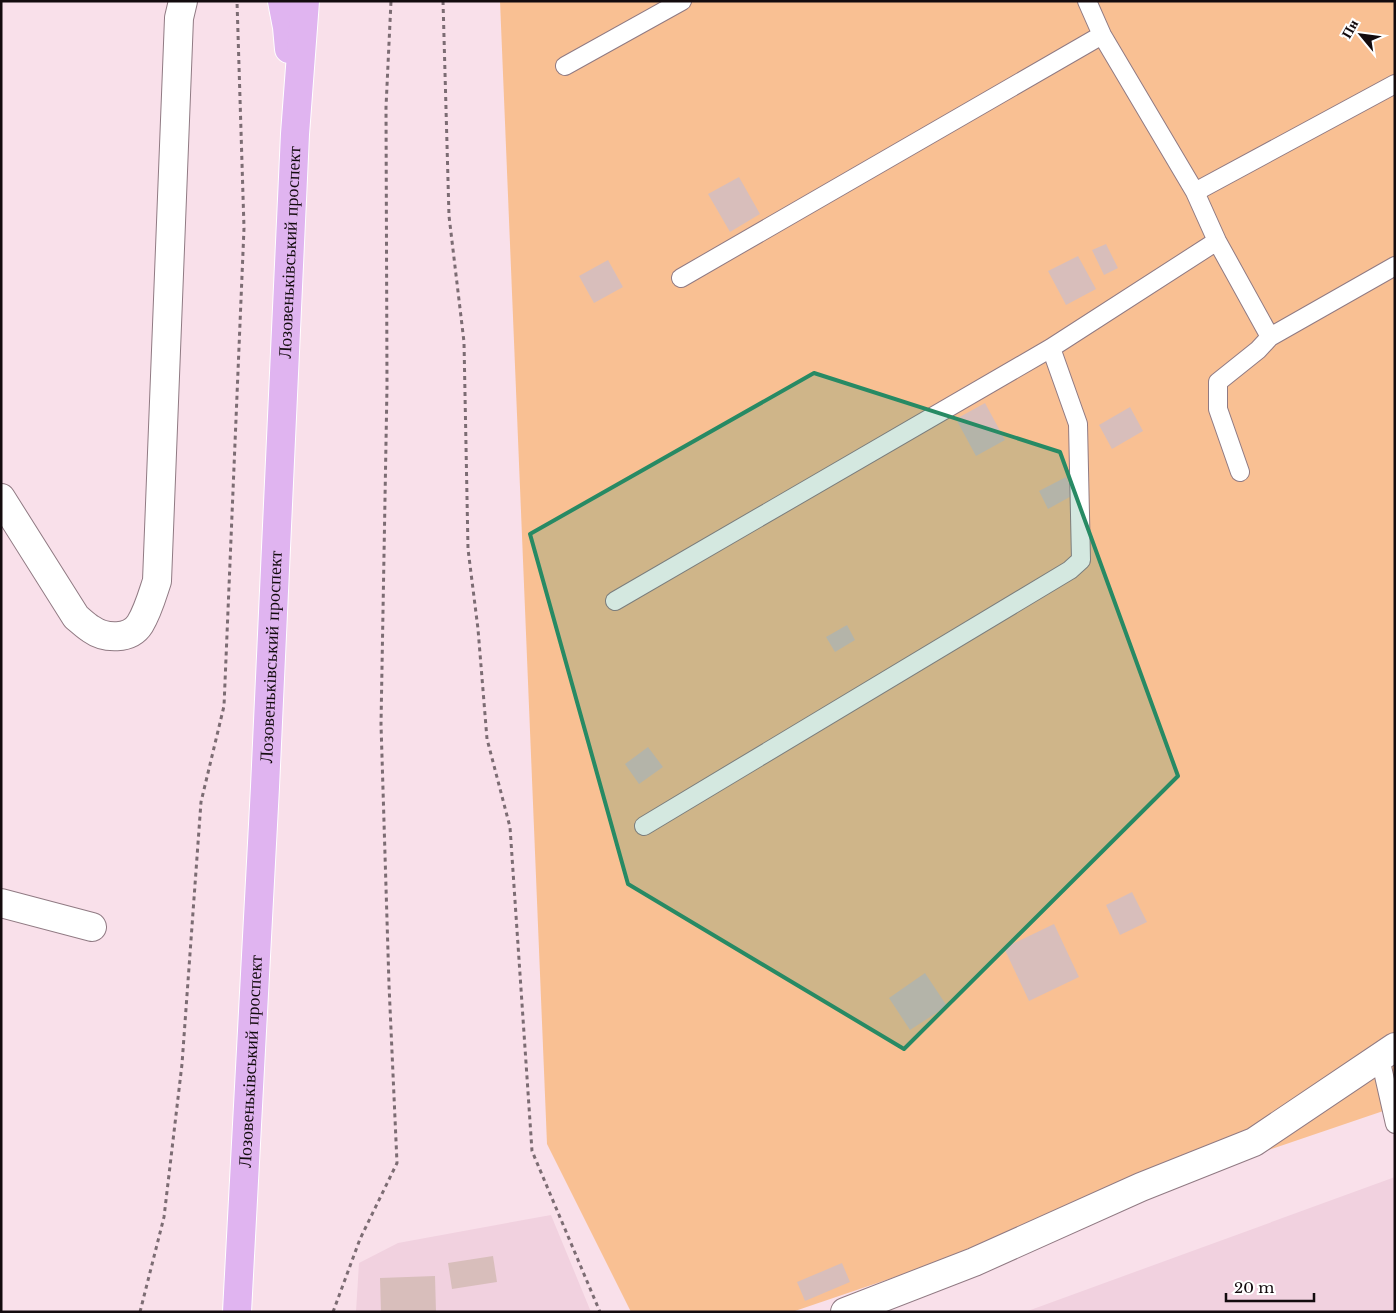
<svg xmlns="http://www.w3.org/2000/svg" width="1396" height="1313" viewBox="0 0 1396 1313" font-family="'Libre Baskerville',serif">
  <style>
    .built { fill: #f1d1df }
    .green { fill: #f9c093 }
    .building { fill: #d8bebb }
    .lines { fill: none; stroke-linecap: round; stroke-linejoin: round }
    .service-casing { stroke: #907a83; stroke-width: 20 }
    .minor-casing { stroke: #907a83; stroke-width: 30 }
    .trunk-casing { stroke: #fff; stroke-width: 30 }
    .path { stroke: #7c6c73; stroke-width: 3; stroke-dasharray: 4 4; stroke-linecap: butt }
    .service { stroke: #fff; stroke-width: 18 }
    .minor { stroke: #fff; stroke-width: 28 }
    .trunk { stroke: #e0b4f0; stroke-width: 28 }
    .marked { fill: #278a64; fill-opacity: 0.2; stroke: #278a64; stroke-width: 4; stroke-linejoin: round }
    .labels { text-anchor: middle; dominant-baseline: central; stroke-width: 4.5; stroke-linejoin: round; paint-order: stroke }
    .street-label { font-size: 18px; fill: #130b0e; stroke: #fff }
  </style>
  <rect width="100%" height="100%" fill="#f9e0ea"/>
  <path class="built" d="M 1395,1177 L 1395,1312 L 1025,1312 Z
    M 551,1215 L 591,1312 L 356,1312 L 359,1263 L 398,1243 Z"/>
  <path class="green" d="M 500,1 L 1395,1 L 1395,1107 L 792,1312 L 631,1312 L 547,1144 Z"/>
  <path class="building" d="M 739,177 L 760,214 L 730,232 L 708,194 Z
    M 1106,244 L 1118,268 L 1104,275 L 1092,250 Z
    M 1078,256 L 1096,289 L 1066,305 L 1048,271 Z
    M 608,260 L 623,287 L 594,303 L 579,276 Z
    M 985,403 L 1005,440 L 976,456 L 956,419 Z
    M 1130,407 L 1143,431 L 1112,449 L 1099,425 Z
    M 1066,477 L 1075,494 L 1048,509 L 1039,491 Z
    M 847,625 L 855,640 L 835,652 L 826,637 Z
    M 648,747 L 663,767 L 639,784 L 625,764 Z
    M 1132,892 L 1147,922 L 1120,935 L 1106,905 Z
    M 1054,924 L 1079,977 L 1029,1001 L 1004,948 Z
    M 925,973 L 947,1006 L 910,1030 L 889,998 Z
    M 493,1256 L 497,1282 L 452,1289 L 448,1263 Z
    M 842,1263 L 850,1282 L 805,1301 L 797,1282 Z
    M 435,1276 L 436,1312 L 381,1312 L 380,1278 Z"/>
  <g class="lines">
    <g class="service-casing">
      <path id="service" d="M 1087,1 L 1102,35 L 1195,192 L 1217,241 L 1270,337
        M 565,66 L 682,1
        M 1195,192 L 1395,84
        M 681,278 L 1102,35
        M 1240,472 L 1218,409 L 1218,382 L 1258,350 L 1270,337 L 1395,266
        M 615,601 L 1051,348 L 1217,241
        M 644,826 L 1070,570 L 1081,560 L 1078,424 L 1051,348
        M 1380,1058 L 1395,1124"/>
    </g>
    <g class="minor-casing">
      <path id="minor" d="M 1,498 L 76,617 C 81,621 86,626 91,629 C 105,639 130,640 140,624 C 148,611 152,596 157,581 L 179,18 L 183,1
        M 1,903 L 92,927
        M 845,1312 L 974,1262 L 1141,1187 L 1254,1142 L 1395,1047"/>
    </g>
    <g class="trunk-casing">
      <g id="trunk">
        <path d="M 282,1 L 287,27 L 289,49"/>
        <path id="s1" d="M 237,1312 L 265,787 L 295,134 L 305,1"/>
      </g>
    </g>
    <path class="path" d="M 443,1 L 449,216 L 464,342 L 468,549 L 478,629 L 487,739 L 510,827 L 532,1151 L 600,1312
      M 140,1312 L 164,1217 L 182,1064 L 201,802 L 224,706 L 244,228 L 237,1
      M 333,1312 L 360,1239 L 397,1163 L 389,985 L 381,724 L 387,386 L 386,107 L 391,1"/>
    <use href="#service" class="service"/>
    <use href="#minor" class="minor"/>
    <use href="#trunk" class="trunk"/>
  </g>
  <path class="marked" d="M 814,373 L 1060,452 L 1178,776 L 904,1049 L 628,884 L 530,534 Z"/>
  <g class="labels">
    <g class="street-label">
      <text stroke="none"><textPath href="#s1" startOffset="1061">Лозовеньківський проспект</textPath></text>
      <text stroke="none"><textPath href="#s1" startOffset="656">Лозовеньківський проспект</textPath></text>
      <text stroke="none"><textPath href="#s1" startOffset="251">Лозовеньківський проспект</textPath></text>
    </g>
  </g>
  <rect width="1396" height="1313" fill="none" stroke="#130b0e" stroke-width="5"/>
  <g transform="translate(1361 35) rotate(299)" stroke="#ffffff" stroke-width="4" paint-order="stroke">
  <path d="M0-4L9 19L0 12L-9 19Z" fill="#130b0e"/>
  <text y="-8" font-size="14" font-weight="bold" text-anchor="middle" fill="#130b0e">Пн</text>
  </g>
  <path d="M1226 1293v8h88v-8" fill="none" stroke="#130b0e" stroke-width="2.5"/>
  <text x="1234" y="1293" font-size="15" fill="#130b0e" stroke="#ffffff" stroke-width="4" paint-order="stroke">20 m</text>
</svg>
